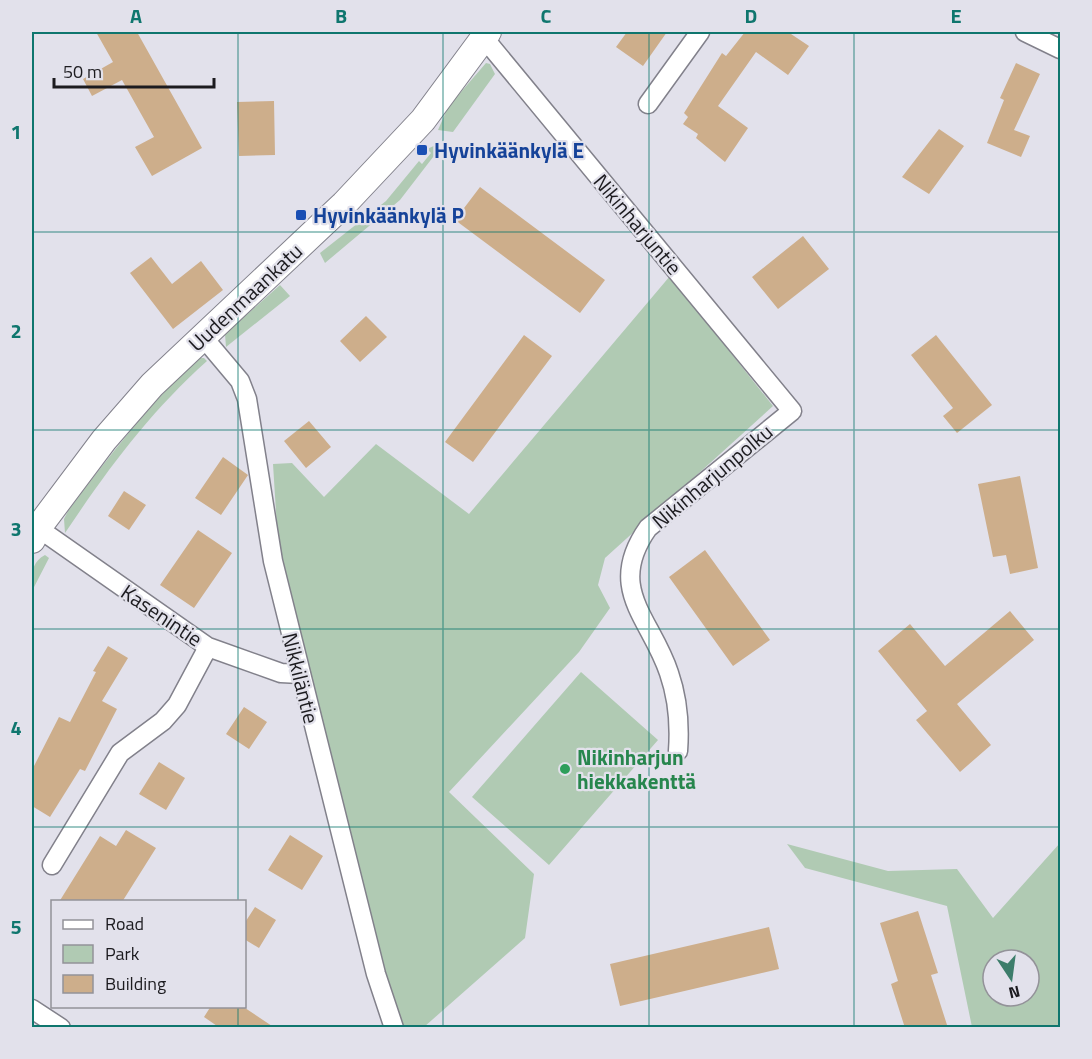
<svg xmlns="http://www.w3.org/2000/svg" width="1092" height="1059" viewBox="0 0 1092 1059" font-family="'Titillium Web',sans-serif">
  <style>
    .green { fill: #b0cab3; fill-rule: evenodd }
    .building { fill: #cdae8b }
    .lines { fill: none; stroke-linecap: round; stroke-linejoin: round }
    .street-casing { stroke: #82818b; stroke-width: 21 }
    .secondary-casing { stroke: #82818b; stroke-width: 28 }
    .street { stroke: #fff; stroke-width: 18 }
    .secondary { stroke: #fff; stroke-width: 26 }
    .grid { fill: none; stroke: #0f766e; stroke-width: 1.5; stroke-opacity: 0.55 }
    .transit-dot { fill: #1a4fb4; stroke: #e2e1eb; stroke-width: 2 }
    .leisure-dot { fill: #2e9e5b; stroke: #e2e1eb; stroke-width: 2 }
    .labels { text-anchor: middle; dominant-baseline: central; stroke-width: 4.5; stroke-linejoin: round; paint-order: stroke }
    .transit-label { font-size: 21px; font-weight: bold; fill: #164399; stroke: #e2e1eb; text-anchor: start }
    .street-label { font-size: 21px; fill: #1c1b1f; stroke: #e2e1eb }
    .leisure-label { font-size: 21px; font-weight: bold; fill: #27864d; stroke: #e2e1eb; text-anchor: start }
    .neatline { fill: none; stroke: #0f766e; stroke-width: 2 }
    .grid-label { font-size: 20px; text-anchor: middle; font-weight: bold; fill: #0f766e }
  </style>
  <rect width="100%" height="100%" fill="#e2e1eb"/>
  <path class="green" d="M 486,63 L 490,64 L 495,74 L 453,132 L 438,130 L 448,107 Z
    M 436,145 L 440,148 L 400,200 L 325,263 L 320,253 L 386,201 L 419,161 L 422,164 L 431,153 L 427,149 Z
    M 670,276 L 773,406 L 605,558 L 598,585 L 610,608 L 579,652 L 449,792 L 534,874 L 525,938 L 424,1027 L 400,1027 L 382,972 L 279,560 L 273,464 L 292,463 L 324,497 L 376,444 L 469,514 Z
    M 280,285 L 290,296 L 226,347 L 225,334 Z
    M 197,358 L 204,358 L 207,361 C 149,413 108,469 65,533 L 64,519 L 68,511 C 108,457 149,405 197,358 Z
    M 45,555 L 49,558 L 32,591 C 31,576 31,562 45,555 Z
    M 581,672 L 658,740 L 549,865 L 472,797 Z
    M 1060,843 L 1060,1028 L 972,1027 L 947,906 L 805,868 L 787,844 L 888,871 L 957,869 L 993,918 ZM 993,960 L 1029,960 L 1029,996 L 993,996 Z"/>
  <path class="building" d="M 96,32 L 137,32 L 202,148 L 152,176 L 135,147 L 154,137 L 122,80 L 92,96 L 83,79 L 113,62 Z
    M 627,32 L 667,32 L 643,66 L 616,47 Z
    M 745,32 L 788,32 L 809,46 L 788,75 L 756,52 L 718,106 L 748,128 L 725,162 L 696,138 L 698,134 L 683,124 L 688,117 L 684,113 L 722,53 L 726,56 Z
    M 1016,63 L 1040,74 L 1014,130 L 1030,136 L 1021,157 L 987,143 L 1004,100 L 1000,98 Z
    M 274,101 L 275,155 L 239,156 L 237,102 Z
    M 939,129 L 964,146 L 929,194 L 902,177 Z
    M 480,187 L 605,280 L 580,313 L 455,220 Z
    M 803,236 L 829,269 L 778,309 L 752,277 Z
    M 151,257 L 172,284 L 201,261 L 223,290 L 173,329 L 130,273 Z
    M 366,316 L 387,337 L 360,362 L 340,341 Z
    M 524,335 L 552,356 L 473,462 L 445,442 Z
    M 936,335 L 992,405 L 957,433 L 943,416 L 953,408 L 911,355 Z
    M 309,421 L 331,447 L 306,468 L 284,441 Z
    M 223,457 L 248,475 L 221,515 L 195,498 Z
    M 1020,476 L 1038,568 L 1010,574 L 1006,555 L 993,557 L 978,484 Z
    M 124,491 L 146,505 L 129,530 L 108,516 Z
    M 198,530 L 232,553 L 194,608 L 160,585 Z
    M 705,550 L 770,640 L 733,666 L 669,577 Z
    M 1010,611 L 1034,640 L 957,704 L 991,745 L 960,772 L 916,720 L 927,711 L 878,651 L 910,624 L 945,666 Z
    M 108,646 L 128,658 L 102,701 L 117,709 L 85,771 L 80,769 L 50,817 L 32,806 L 32,770 L 59,717 L 70,722 L 96,672 L 93,671 Z
    M 244,707 L 267,722 L 249,749 L 226,734 Z
    M 159,762 L 185,778 L 166,810 L 139,794 Z
    M 126,830 L 156,848 L 122,902 L 59,902 L 100,836 L 116,846 Z
    M 290,835 L 323,856 L 302,890 L 268,870 Z
    M 255,907 L 276,920 L 259,948 L 244,939 L 244,924 Z
    M 918,911 L 938,973 L 931,975 L 948,1028 L 905,1028 L 891,984 L 898,981 L 880,923 Z
    M 769,927 L 779,969 L 620,1006 L 610,964 Z
    M 211,1006 L 242,1006 L 275,1028 L 220,1028 L 204,1017 Z"/>
  <g class="lines">
    <g class="street-casing">
      <path id="street" d="M 1025,32 L 1060,49
        M 484,38 L 792,411 L 648,528 C 605,589 651,618 669,673 C 678,699 680,724 678,751
        M 648,104 L 700,32
        M 203,337 L 240,381 L 247,399 L 273,561 L 376,974 L 394,1028
        M 38,528 L 208,647 L 281,673 L 300,674
        M 52,865 L 120,753 L 163,721 L 177,705 L 208,647
        M 32,1009 L 61,1028"/>
    </g>
    <g class="secondary-casing">
      <path id="secondary" d="M 32,540 L 38,528 L 104,440 L 152,385 L 344,204 L 423,120 L 488,32"/>
    </g>
    <use href="#street" class="street"/>
    <use href="#secondary" class="secondary"/>
  </g>
  <path class="grid" d="M 238,32 L 238,902M 443,32 L 443,1028M 649,32 L 649,1028M 854,32 L 854,1028M 32,232 L 1060,232M 32,430 L 1060,430M 32,629 L 1060,629M 32,827 L 1060,827M 238,1006 L 238,1028"/>
  <g class="transit-dot">
    <rect x="416" y="144" width="12" height="12" rx="3"/>
    <rect x="295" y="209" width="12" height="12" rx="3"/>
  </g>
  <circle class="leisure-dot" cx="565" cy="769" r="6"/>
  <g class="labels">
    <g class="transit-label">
      <text x="434" y="150">Hyvinkäänkylä E</text>
      <text x="313" y="215">Hyvinkäänkylä P</text>
    </g>
    <g class="street-label">
      <text transform="translate(638 224) rotate(50)">Nikinharjuntie</text>
      <text transform="translate(245 297) rotate(-43)">Uudenmaankatu</text>
      <text transform="translate(712 476) rotate(-40)">Nikinharjunpolku</text>
      <text transform="translate(162 615) rotate(34)">Kasenintie</text>
      <text transform="translate(301 678) rotate(76)">Nikkiläntie</text>
    </g>
    <g class="leisure-label">
      <text x="577" y="757">Nikinharjun<tspan x="577" dy="24">hiekkakenttä</tspan></text>
    </g>
  </g>
  <rect width="1092" height="1059" fill="none" stroke="#e2e1eb" stroke-width="66"/>
  <rect x="51" y="900" width="195" height="108" fill="#e2e1eb" stroke="#939299" stroke-width="1.5"/>
  <rect x="63" y="920" width="30" height="9" fill="#ffffff" stroke="#939299" stroke-width="1.5"/>
  <text x="105" y="930" font-size="18" fill="#1c1b1f">Road</text>
  <rect x="63" y="945" width="30" height="18" fill="#b0cab3" stroke="#939299" stroke-width="1.5"/>
  <text x="105" y="960" font-size="18" fill="#1c1b1f">Park</text>
  <rect x="63" y="975" width="30" height="18" fill="#cdae8b" stroke="#939299" stroke-width="1.5"/>
  <text x="105" y="990" font-size="18" fill="#1c1b1f">Building</text>
  <g transform="translate(1011 978) rotate(167)"><circle r="28" fill="#e2e1eb" stroke="#939299" stroke-width="1.5"/>
  <path d="M0-4.5L10 22L0 15L-10 22Z" fill="#3d7d6b"/>
  <text y="-9" font-size="16" font-weight="bold" text-anchor="middle" fill="#1c1b1f">N</text>
  </g>
  <path d="M54 78v9h160v-9" fill="none" stroke="#1c1b1f" stroke-width="3"/>
  <text x="63" y="78" font-size="18" fill="#1c1b1f" stroke="#e2e1eb" stroke-width="4.5" paint-order="stroke">50 m</text>
  <rect x="33" y="33" width="1026" height="993" class="neatline"/>
  <g class="grid-label">
    <text x="136" y="23">A</text>
    <text x="341" y="23">B</text>
    <text x="546" y="23">C</text>
    <text x="751" y="23">D</text>
    <text x="956" y="23">E</text>
    <text x="16" y="139">1</text>
    <text x="16" y="338">2</text>
    <text x="16" y="536">3</text>
    <text x="16" y="735">4</text>
    <text x="16" y="934">5</text>
  </g>
</svg>
